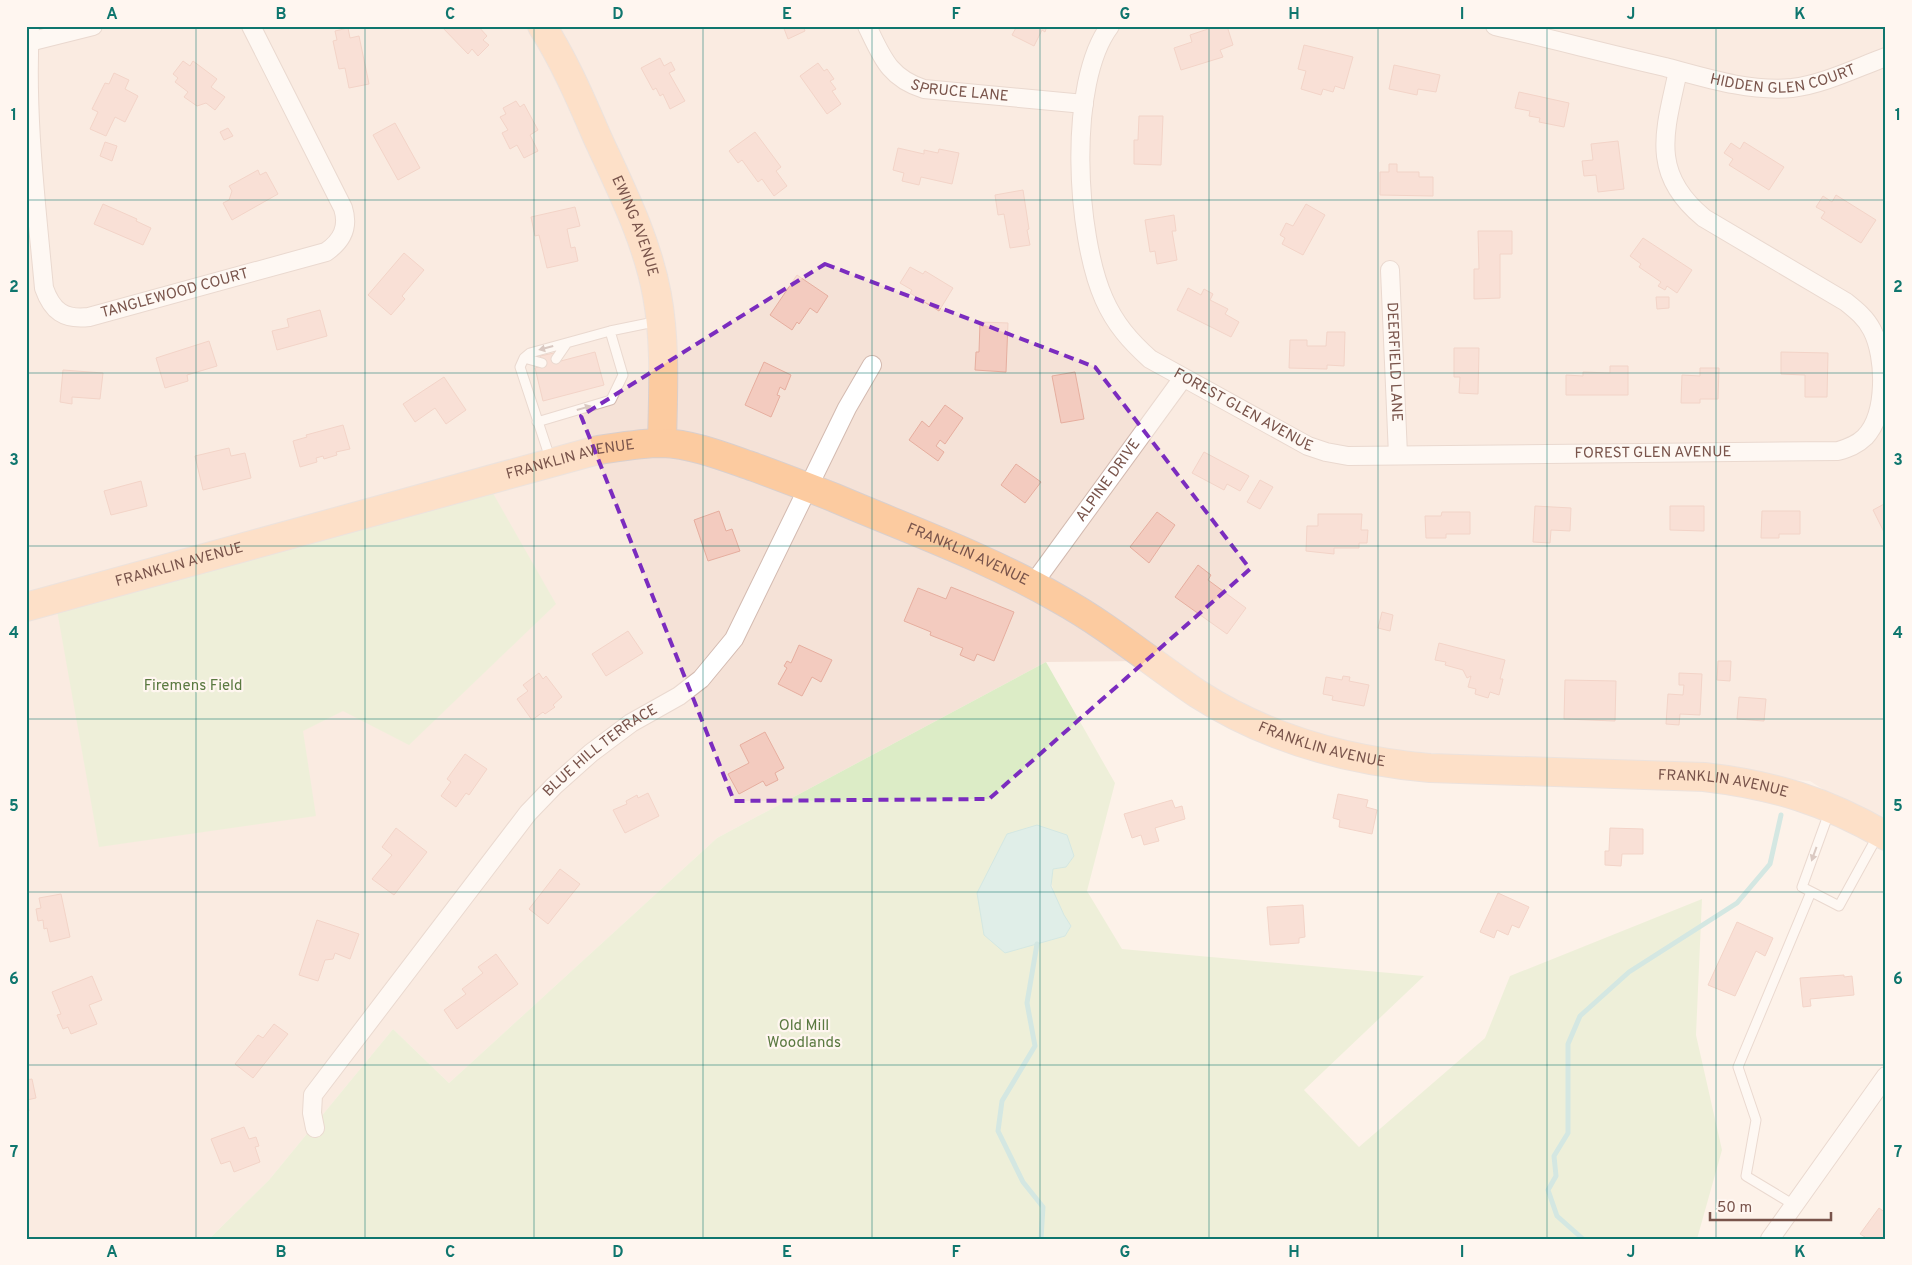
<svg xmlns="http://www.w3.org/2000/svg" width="1912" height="1265" viewBox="0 0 1912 1265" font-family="Overpass,sans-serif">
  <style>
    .residential { fill: #f5e2d7 }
    .green { fill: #dcecc6; fill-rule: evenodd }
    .water { fill: #bce8e7; stroke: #a2dad9 }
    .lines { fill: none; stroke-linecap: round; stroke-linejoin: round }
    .stream { stroke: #a2dad9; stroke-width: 5 }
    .building { fill: #f3cbbf; stroke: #e6ae9f }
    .service-casing { stroke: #d3bab0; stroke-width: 11 }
    .minor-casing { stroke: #d3bab0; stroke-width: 20 }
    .primary-casing { stroke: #d9cfcd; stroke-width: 30 }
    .service { stroke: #fff; stroke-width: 9 }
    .minor { stroke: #fff; stroke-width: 18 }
    .primary { stroke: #fccba0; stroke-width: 28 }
    .oneway { fill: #af9893 }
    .marked { fill: none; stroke: #7b2cbf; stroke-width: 4; stroke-dasharray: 10 6; stroke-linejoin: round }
    .grid { fill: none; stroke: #0f766e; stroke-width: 1; stroke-opacity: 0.55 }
    .labels { text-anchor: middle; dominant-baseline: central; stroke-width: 4.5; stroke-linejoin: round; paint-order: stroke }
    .street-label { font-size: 15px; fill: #79544b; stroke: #fff6f0 }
    .park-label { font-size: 15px; fill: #5a7940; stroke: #fff6f0 }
    .neatline { fill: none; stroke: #0f766e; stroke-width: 2 }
    .grid-label { font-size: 16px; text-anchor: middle; font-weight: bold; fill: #0f766e }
  </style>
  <rect width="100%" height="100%" fill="#fdf2e9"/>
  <path class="residential" d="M 26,26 L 1886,26 L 1886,829 L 1810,781 L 1494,759 L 1325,743 L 1146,661 L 1046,662 L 717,838 L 449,1083 L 393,1029 L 269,1180 L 209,1239 L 26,1239 Z"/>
  <path class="green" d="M 486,481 L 556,604 L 409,745 L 343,711 L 303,731 L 316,816 L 99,847 L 55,599 Z
    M 1046,662 L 1115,783 L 1087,891 L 1122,949 L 1424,976 L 1304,1090 L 1359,1147 L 1485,1038 L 1510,976 L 1702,899 L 1696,1035 L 1722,1150 L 1697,1239 L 209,1239 L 269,1180 L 393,1029 L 449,1083 L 717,838 ZM 1067,835 C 1063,846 1056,857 1053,868 C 1047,888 1060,910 1071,926 L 1065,936 L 1005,952 L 984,935 Z"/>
  <path class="water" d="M 1037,825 L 1067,835 L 1074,856 L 1066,867 L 1053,869 L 1051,886 L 1064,915 L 1071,926 L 1065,936 L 1005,953 L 984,935 L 977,893 L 1007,834 Z"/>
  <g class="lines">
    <path class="stream" d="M 1037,944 L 1027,1003 L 1035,1046 L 1002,1101 L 998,1131 L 1023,1182 L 1043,1207 L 1041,1239
      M 1583,1239 L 1557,1216 L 1548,1190 L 1556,1176 L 1554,1156 L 1568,1133 L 1568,1044 L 1580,1016 L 1629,972 L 1737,903 L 1770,864 L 1781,815"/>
  </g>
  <path class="building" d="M 441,26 L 478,26 L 487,36 L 483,40 L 489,45 L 478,56 L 472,49 L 468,54 Z
    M 783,26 L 803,26 L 805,31 L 788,39 Z
    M 1017,26 L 1047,26 L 1045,32 L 1042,30 L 1034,46 L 1012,35 Z
    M 1217,26 L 1227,26 L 1233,45 L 1220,50 L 1223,57 L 1181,70 L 1174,48 L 1192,42 L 1190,35 Z
    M 348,28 L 350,38 L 359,36 L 369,84 L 349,88 L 345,68 L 339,69 L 333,41 L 337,40 L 335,31 Z
    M 1304,45 L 1353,57 L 1344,89 L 1335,86 L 1333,92 L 1323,89 L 1321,95 L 1301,89 L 1306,71 L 1298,69 Z
    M 660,58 L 664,66 L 671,62 L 675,70 L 669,73 L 685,101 L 670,109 L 663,94 L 660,96 L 656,88 L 653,90 L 641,68 Z
    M 183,61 L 190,66 L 193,61 L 217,79 L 211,87 L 225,97 L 215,110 L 206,103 L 197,106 L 184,97 L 188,92 L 175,82 L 178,78 L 173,74 Z
    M 818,63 L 824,71 L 827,69 L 834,79 L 830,81 L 836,89 L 832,91 L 841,104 L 827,114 L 800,76 Z
    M 1394,65 L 1440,75 L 1436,92 L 1418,89 L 1417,95 L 1389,89 Z
    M 114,73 L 129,80 L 125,89 L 138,96 L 125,122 L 115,117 L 106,136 L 90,129 L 98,112 L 92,109 L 105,83 L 109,84 Z
    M 1519,92 L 1569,103 L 1564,127 L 1539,122 L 1540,118 L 1529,116 L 1530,111 L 1515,108 Z
    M 516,101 L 520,107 L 524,104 L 538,130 L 530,135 L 538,151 L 524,158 L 517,145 L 510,149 L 502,133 L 508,130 L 500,117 L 506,114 L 503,108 Z
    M 1139,116 L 1163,116 L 1161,165 L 1134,164 L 1134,140 L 1138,140 Z
    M 395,123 L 420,168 L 398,180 L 373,135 Z
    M 228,128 L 233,136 L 224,140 L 220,132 Z
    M 755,132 L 781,167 L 776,171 L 787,186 L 774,196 L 762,179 L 758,182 L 742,160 L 738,163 L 729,151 Z
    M 1618,141 L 1624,189 L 1598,192 L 1596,175 L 1584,176 L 1582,161 L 1593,160 L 1591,144 Z
    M 105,142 L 117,146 L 112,161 L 100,156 Z
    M 1744,142 L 1784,167 L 1769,190 L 1729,165 L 1733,159 L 1724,153 L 1731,143 L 1740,149 Z
    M 898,148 L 924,154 L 924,150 L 938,153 L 939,149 L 959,153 L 952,184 L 921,177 L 919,185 L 902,181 L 904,173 L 893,170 Z
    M 1389,164 L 1397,164 L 1397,172 L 1419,172 L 1419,177 L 1433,177 L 1433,196 L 1380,195 L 1380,172 L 1389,172 Z
    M 258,170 L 260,175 L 266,172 L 278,194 L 232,220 L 223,203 L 229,200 L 232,191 L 229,186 Z
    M 1023,190 L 1029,229 L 1027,230 L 1030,245 L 1010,248 L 1004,214 L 998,215 L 995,195 Z
    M 1836,195 L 1876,220 L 1861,243 L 1821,218 L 1825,212 L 1816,207 L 1823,196 L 1832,202 Z
    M 103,204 L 137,219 L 136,221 L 151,228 L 143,245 L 94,224 Z
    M 1306,204 L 1325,215 L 1303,255 L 1282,244 L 1285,238 L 1280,235 L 1286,223 L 1293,226 Z
    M 575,207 L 580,226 L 567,229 L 571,248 L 575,247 L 578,261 L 547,268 L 539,235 L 535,236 L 531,217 Z
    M 1174,215 L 1176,231 L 1172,231 L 1177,260 L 1157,264 L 1155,251 L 1150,252 L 1145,220 Z
    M 1478,231 L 1512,231 L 1512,254 L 1500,254 L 1500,298 L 1474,299 L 1474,269 L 1479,269 Z
    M 1643,238 L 1692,270 L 1677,293 L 1667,286 L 1665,290 L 1658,286 L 1661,282 L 1639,267 L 1641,264 L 1630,256 Z
    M 404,253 L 424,270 L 402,296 L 405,299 L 391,315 L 368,295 Z
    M 910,267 L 923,274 L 925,271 L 953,288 L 939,311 L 910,293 L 912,290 L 900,283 Z
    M 797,275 L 828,296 L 817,313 L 810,308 L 799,324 L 797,322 L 792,330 L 770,315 Z
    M 1188,288 L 1201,295 L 1204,289 L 1213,294 L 1210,300 L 1228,309 L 1225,314 L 1239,322 L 1231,337 L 1177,310 Z
    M 1656,297 L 1669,297 L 1669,308 L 1657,309 Z
    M 320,310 L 327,336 L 277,350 L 272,331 L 289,327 L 287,319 Z
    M 980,322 L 1008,323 L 1006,372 L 975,370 L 976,352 L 979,352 Z
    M 1327,332 L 1345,332 L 1344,366 L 1327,365 L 1327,369 L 1289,368 L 1290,340 L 1307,340 L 1307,346 L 1326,346 Z
    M 209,341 L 217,366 L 187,375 L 188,381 L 165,388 L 156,358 Z
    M 1454,348 L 1479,348 L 1478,394 L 1459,393 L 1460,377 L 1454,377 Z
    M 595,352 L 604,385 L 543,401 L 535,368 L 543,366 L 540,356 L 554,353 L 557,362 Z
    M 1781,352 L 1828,353 L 1827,397 L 1805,397 L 1805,375 L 1781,374 Z
    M 764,362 L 791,375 L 785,390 L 780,387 L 777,395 L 780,396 L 771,417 L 745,405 Z
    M 1610,366 L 1628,366 L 1628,395 L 1566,395 L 1566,375 L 1583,376 L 1583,372 L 1610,373 Z
    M 1700,368 L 1719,368 L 1718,399 L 1700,399 L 1700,403 L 1681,403 L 1682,375 L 1700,376 Z
    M 63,370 L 103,373 L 100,399 L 72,397 L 72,404 L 60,402 Z
    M 1075,372 L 1084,419 L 1061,423 L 1052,376 Z
    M 444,377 L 466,410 L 446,424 L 435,408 L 415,422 L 403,404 Z
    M 945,405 L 963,418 L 945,444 L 940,440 L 936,446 L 944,452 L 938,461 L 909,440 L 922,421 L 929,427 Z
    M 343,425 L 350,449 L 336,452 L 337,455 L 324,459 L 323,456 L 316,458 L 317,462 L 300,467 L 293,441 L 307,437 L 306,435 Z
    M 229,448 L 231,456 L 245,453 L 251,478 L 203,490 L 195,456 Z
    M 1204,452 L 1249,476 L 1240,491 L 1227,484 L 1224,490 L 1192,473 Z
    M 1016,464 L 1041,482 L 1025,503 L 1001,485 Z
    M 1260,480 L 1273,487 L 1260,509 L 1247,502 Z
    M 141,481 L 147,506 L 111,515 L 104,491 Z
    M 1886,503 L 1886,533 L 1885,534 L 1873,510 Z
    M 1535,506 L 1571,508 L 1570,531 L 1551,530 L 1550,543 L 1533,542 Z
    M 1670,506 L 1704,506 L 1704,531 L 1670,530 Z
    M 719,511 L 726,531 L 732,529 L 740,551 L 708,561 L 694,520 Z
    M 1762,511 L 1800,511 L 1800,534 L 1779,534 L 1779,538 L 1761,538 Z
    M 1157,512 L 1175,525 L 1149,563 L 1130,547 Z
    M 1442,512 L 1470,512 L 1470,534 L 1446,534 L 1446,538 L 1426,538 L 1425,516 L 1441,516 Z
    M 1318,514 L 1362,514 L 1361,530 L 1368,530 L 1367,543 L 1359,543 L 1359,548 L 1334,548 L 1334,554 L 1306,551 L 1307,526 L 1318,526 Z
    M 1198,565 L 1211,575 L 1208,580 L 1246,608 L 1227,634 L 1175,597 Z
    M 951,587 L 1014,612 L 994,661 L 977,654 L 974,661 L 960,655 L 963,648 L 930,635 L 931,632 L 904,621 L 918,588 L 946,599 Z
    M 1382,612 L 1393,615 L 1390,631 L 1378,628 Z
    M 628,631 L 643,653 L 606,676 L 592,654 Z
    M 1439,643 L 1505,660 L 1500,679 L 1503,679 L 1499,695 L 1490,692 L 1488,698 L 1475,694 L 1476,689 L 1468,687 L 1471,676 L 1467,678 L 1463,670 L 1445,665 L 1446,662 L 1435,660 Z
    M 799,645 L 832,660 L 821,682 L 812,677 L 802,696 L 778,684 L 787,668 L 784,666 L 787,661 L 791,663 Z
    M 1718,661 L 1731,661 L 1730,681 L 1717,680 Z
    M 539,673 L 543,679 L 546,676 L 562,697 L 553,705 L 555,707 L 545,714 L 543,712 L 532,720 L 517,699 L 528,691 L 523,685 Z
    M 1679,673 L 1702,674 L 1700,715 L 1680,714 L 1679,725 L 1666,724 L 1668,694 L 1683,695 L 1684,685 L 1679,685 Z
    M 1343,676 L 1350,677 L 1349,681 L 1369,685 L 1364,706 L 1332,700 L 1333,696 L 1323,694 L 1326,677 L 1342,680 Z
    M 1565,680 L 1616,681 L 1615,721 L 1564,719 Z
    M 1739,697 L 1766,699 L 1764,721 L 1737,719 Z
    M 765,732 L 784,768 L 775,773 L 778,780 L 766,786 L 763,781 L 739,794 L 728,774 L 749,763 L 740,745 Z
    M 465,754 L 487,769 L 469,795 L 466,793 L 456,807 L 441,796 L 451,782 L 447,779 Z
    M 648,793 L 659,816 L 625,833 L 613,810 L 627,804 L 626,801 L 637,795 L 638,798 Z
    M 1338,794 L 1368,800 L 1366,807 L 1377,810 L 1372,834 L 1339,827 L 1340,820 L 1333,818 Z
    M 1172,800 L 1175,808 L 1182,806 L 1185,819 L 1155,828 L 1159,841 L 1144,845 L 1141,835 L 1132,838 L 1124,814 Z
    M 396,828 L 427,852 L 394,895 L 372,879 L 392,855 L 382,847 Z
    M 1610,828 L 1643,829 L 1643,854 L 1622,854 L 1621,866 L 1605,865 L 1605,851 L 1609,851 Z
    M 560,869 L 580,884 L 548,924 L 529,909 Z
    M 1498,893 L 1529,907 L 1519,928 L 1512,925 L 1508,935 L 1497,930 L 1494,938 L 1480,932 Z
    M 61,894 L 70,937 L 50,942 L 47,928 L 44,929 L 43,920 L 38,921 L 36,909 L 41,908 L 39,898 Z
    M 1303,905 L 1305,937 L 1299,938 L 1299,943 L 1270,945 L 1267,907 Z
    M 317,920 L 359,934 L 350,959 L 335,953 L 333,959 L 325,960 L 318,981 L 299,975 Z
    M 1737,922 L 1773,938 L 1765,956 L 1756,951 L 1735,996 L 1708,985 Z
    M 496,954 L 518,984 L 457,1029 L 444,1010 L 466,994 L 462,989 L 483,973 L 478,967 Z
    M 1844,975 L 1844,977 L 1852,976 L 1854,995 L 1810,999 L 1811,1006 L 1803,1007 L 1800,978 Z
    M 92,976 L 102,1000 L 89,1005 L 97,1024 L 71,1034 L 68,1027 L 63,1029 L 57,1015 L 61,1014 L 52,992 Z
    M 274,1024 L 288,1034 L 253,1078 L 235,1064 L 258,1035 L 263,1038 Z
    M 32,1079 L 36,1098 L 27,1100 L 29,1111 L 26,1112 L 26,1080 Z
    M 244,1127 L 249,1139 L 256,1137 L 259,1146 L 255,1147 L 260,1162 L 234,1172 L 230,1161 L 221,1164 L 211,1139 Z
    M 1879,1208 L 1886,1213 L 1886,1239 L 1863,1239 L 1865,1237 L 1860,1234 Z"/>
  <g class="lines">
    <g class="service-casing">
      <path id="service" d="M 524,358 L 542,363
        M 556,359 L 567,343
        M 537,422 L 611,400 L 623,375 L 610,331
        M 551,461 L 520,367 L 524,358 L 530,353 L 610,331 L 659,321
        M 1830,810 L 1802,887 L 1839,906 L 1878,835
        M 1794,1205 L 1746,1176 L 1756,1120 L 1738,1067 L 1811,892"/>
    </g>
    <g class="minor-casing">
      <g id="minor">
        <path id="s1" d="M 30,26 C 25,113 36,202 44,288 C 52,311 64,320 89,317 L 326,252 C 342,241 349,227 343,208 L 251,26"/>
        <path id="s2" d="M 867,26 C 882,57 889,78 924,89 L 1084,104"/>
        <path id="s3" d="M 1110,26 C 1067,83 1076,236 1104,299 C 1115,324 1130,341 1150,359 L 1308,446 L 1326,452 L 1348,456 L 1838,451 C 1848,448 1857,445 1865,437 C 1887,414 1886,357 1872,330 C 1866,318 1856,310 1846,302 L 1704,218 C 1649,173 1665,131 1678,71"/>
        <path id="s4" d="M 1495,26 C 1552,39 1608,54 1665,67 C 1706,78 1750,92 1792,88 C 1824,84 1856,68 1886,57"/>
        <path d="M 29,42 L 93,26"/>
        <path id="s5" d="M 1390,270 L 1398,455"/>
        <path id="s6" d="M 1033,584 L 1183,378"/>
        <path id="s7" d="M 315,1128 L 312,1113 L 313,1095 L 528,813 L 554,786 L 591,753 L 631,723 L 679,696 L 701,679 L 734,639 L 847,408 L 872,365"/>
        <path d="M 1770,1239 L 1886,1076"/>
      </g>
    </g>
    <g class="primary-casing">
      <g id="primary">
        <path id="s8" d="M 542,26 C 565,62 581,100 598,139 C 621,189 647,240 657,295 C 666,344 663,394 662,443"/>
        <path id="s9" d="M 26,607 L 598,450 C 619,447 641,443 662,443 C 693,444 725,457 754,467 C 781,477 808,487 835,498 C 910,530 988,558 1059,599 C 1108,626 1152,663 1198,694 C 1268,739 1349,761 1430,768 L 1704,777 C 1773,785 1826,801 1886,836"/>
      </g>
    </g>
    <use href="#service" class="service"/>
    <use href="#minor" class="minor"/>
    <use href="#primary" class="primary"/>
  </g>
  <defs><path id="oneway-solid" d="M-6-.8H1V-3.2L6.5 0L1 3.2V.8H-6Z" transform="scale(1.25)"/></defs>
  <g class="oneway">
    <use href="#oneway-solid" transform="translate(546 348) rotate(165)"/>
    <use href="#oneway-solid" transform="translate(584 408) rotate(-16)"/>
    <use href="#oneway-solid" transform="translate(1814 854) rotate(110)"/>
  </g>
  <path d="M0 0H1912V1265H0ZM 825,264 L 1095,367 L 1250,569 L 989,799 L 734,801 L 581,416 Z" fill="#fdf2e9" fill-opacity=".55" fill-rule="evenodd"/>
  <path class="marked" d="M 825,264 L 1095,367 L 1250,569 L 989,799 L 734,801 L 581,416 Z"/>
  <path class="grid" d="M 196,26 L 196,1239M 365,26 L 365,1239M 534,26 L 534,1239M 703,26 L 703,1239M 872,26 L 872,1239M 1040,26 L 1040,1239M 1209,26 L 1209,1239M 1378,26 L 1378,1239M 1547,26 L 1547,1239M 1716,26 L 1716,1239M 26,200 L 1886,200M 26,373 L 1886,373M 26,546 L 1886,546M 26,719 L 1886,719M 26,892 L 1886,892M 26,1065 L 1886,1065"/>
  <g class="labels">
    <g class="street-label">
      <text stroke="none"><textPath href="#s4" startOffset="296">HIDDEN GLEN COURT</textPath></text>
      <text stroke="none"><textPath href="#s2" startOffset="124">SPRUCE LANE</textPath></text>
      <text stroke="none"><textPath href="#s8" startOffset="221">EWING AVENUE</textPath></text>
      <text stroke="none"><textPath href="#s1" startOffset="411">TANGLEWOOD COURT</textPath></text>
      <text stroke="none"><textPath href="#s5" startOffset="92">DEERFIELD LANE</textPath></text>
      <text stroke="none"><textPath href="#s3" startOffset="464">FOREST GLEN AVENUE</textPath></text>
      <text stroke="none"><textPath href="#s3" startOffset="884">FOREST GLEN AVENUE</textPath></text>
      <text stroke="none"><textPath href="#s9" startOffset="564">FRANKLIN AVENUE</textPath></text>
      <text stroke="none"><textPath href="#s6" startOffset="128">ALPINE DRIVE</textPath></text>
      <text stroke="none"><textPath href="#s9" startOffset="984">FRANKLIN AVENUE</textPath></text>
      <text stroke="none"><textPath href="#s9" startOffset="159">FRANKLIN AVENUE</textPath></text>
      <text stroke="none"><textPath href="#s9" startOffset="1389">FRANKLIN AVENUE</textPath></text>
      <text stroke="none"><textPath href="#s7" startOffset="484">BLUE HILL TERRACE</textPath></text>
      <text stroke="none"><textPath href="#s9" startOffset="1794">FRANKLIN AVENUE</textPath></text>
    </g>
    <g class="park-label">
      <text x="193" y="686">Firemens Field</text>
      <text x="804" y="1026">Old Mill<tspan x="804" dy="17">Woodlands</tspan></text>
    </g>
  </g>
  <rect width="1912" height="1265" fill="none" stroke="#fff6f0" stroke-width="55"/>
  <path d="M1710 1212v8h121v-8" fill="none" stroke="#79544b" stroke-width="2.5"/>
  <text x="1717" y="1212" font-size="15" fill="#79544b" stroke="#fff6f0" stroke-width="4" paint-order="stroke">50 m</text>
  <rect x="28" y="28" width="1856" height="1210" class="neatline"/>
  <g class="grid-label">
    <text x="112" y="19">A</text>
    <text x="281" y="19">B</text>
    <text x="450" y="19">C</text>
    <text x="618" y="19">D</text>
    <text x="787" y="19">E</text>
    <text x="956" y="19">F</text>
    <text x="1125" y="19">G</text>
    <text x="1294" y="19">H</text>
    <text x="1462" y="19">I</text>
    <text x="1631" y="19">J</text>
    <text x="1800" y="19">K</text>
    <text x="14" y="120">1</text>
    <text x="1898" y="120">1</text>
    <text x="14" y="292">2</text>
    <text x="1898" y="292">2</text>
    <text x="14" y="465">3</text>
    <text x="1898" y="465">3</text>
    <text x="14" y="638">4</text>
    <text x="1898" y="638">4</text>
    <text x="14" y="811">5</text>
    <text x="1898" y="811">5</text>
    <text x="14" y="984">6</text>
    <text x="1898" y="984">6</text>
    <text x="14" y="1157">7</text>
    <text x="1898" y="1157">7</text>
    <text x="112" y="1257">A</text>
    <text x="281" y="1257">B</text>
    <text x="450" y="1257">C</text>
    <text x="618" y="1257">D</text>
    <text x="787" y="1257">E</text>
    <text x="956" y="1257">F</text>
    <text x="1125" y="1257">G</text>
    <text x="1294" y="1257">H</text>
    <text x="1462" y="1257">I</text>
    <text x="1631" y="1257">J</text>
    <text x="1800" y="1257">K</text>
  </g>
</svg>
